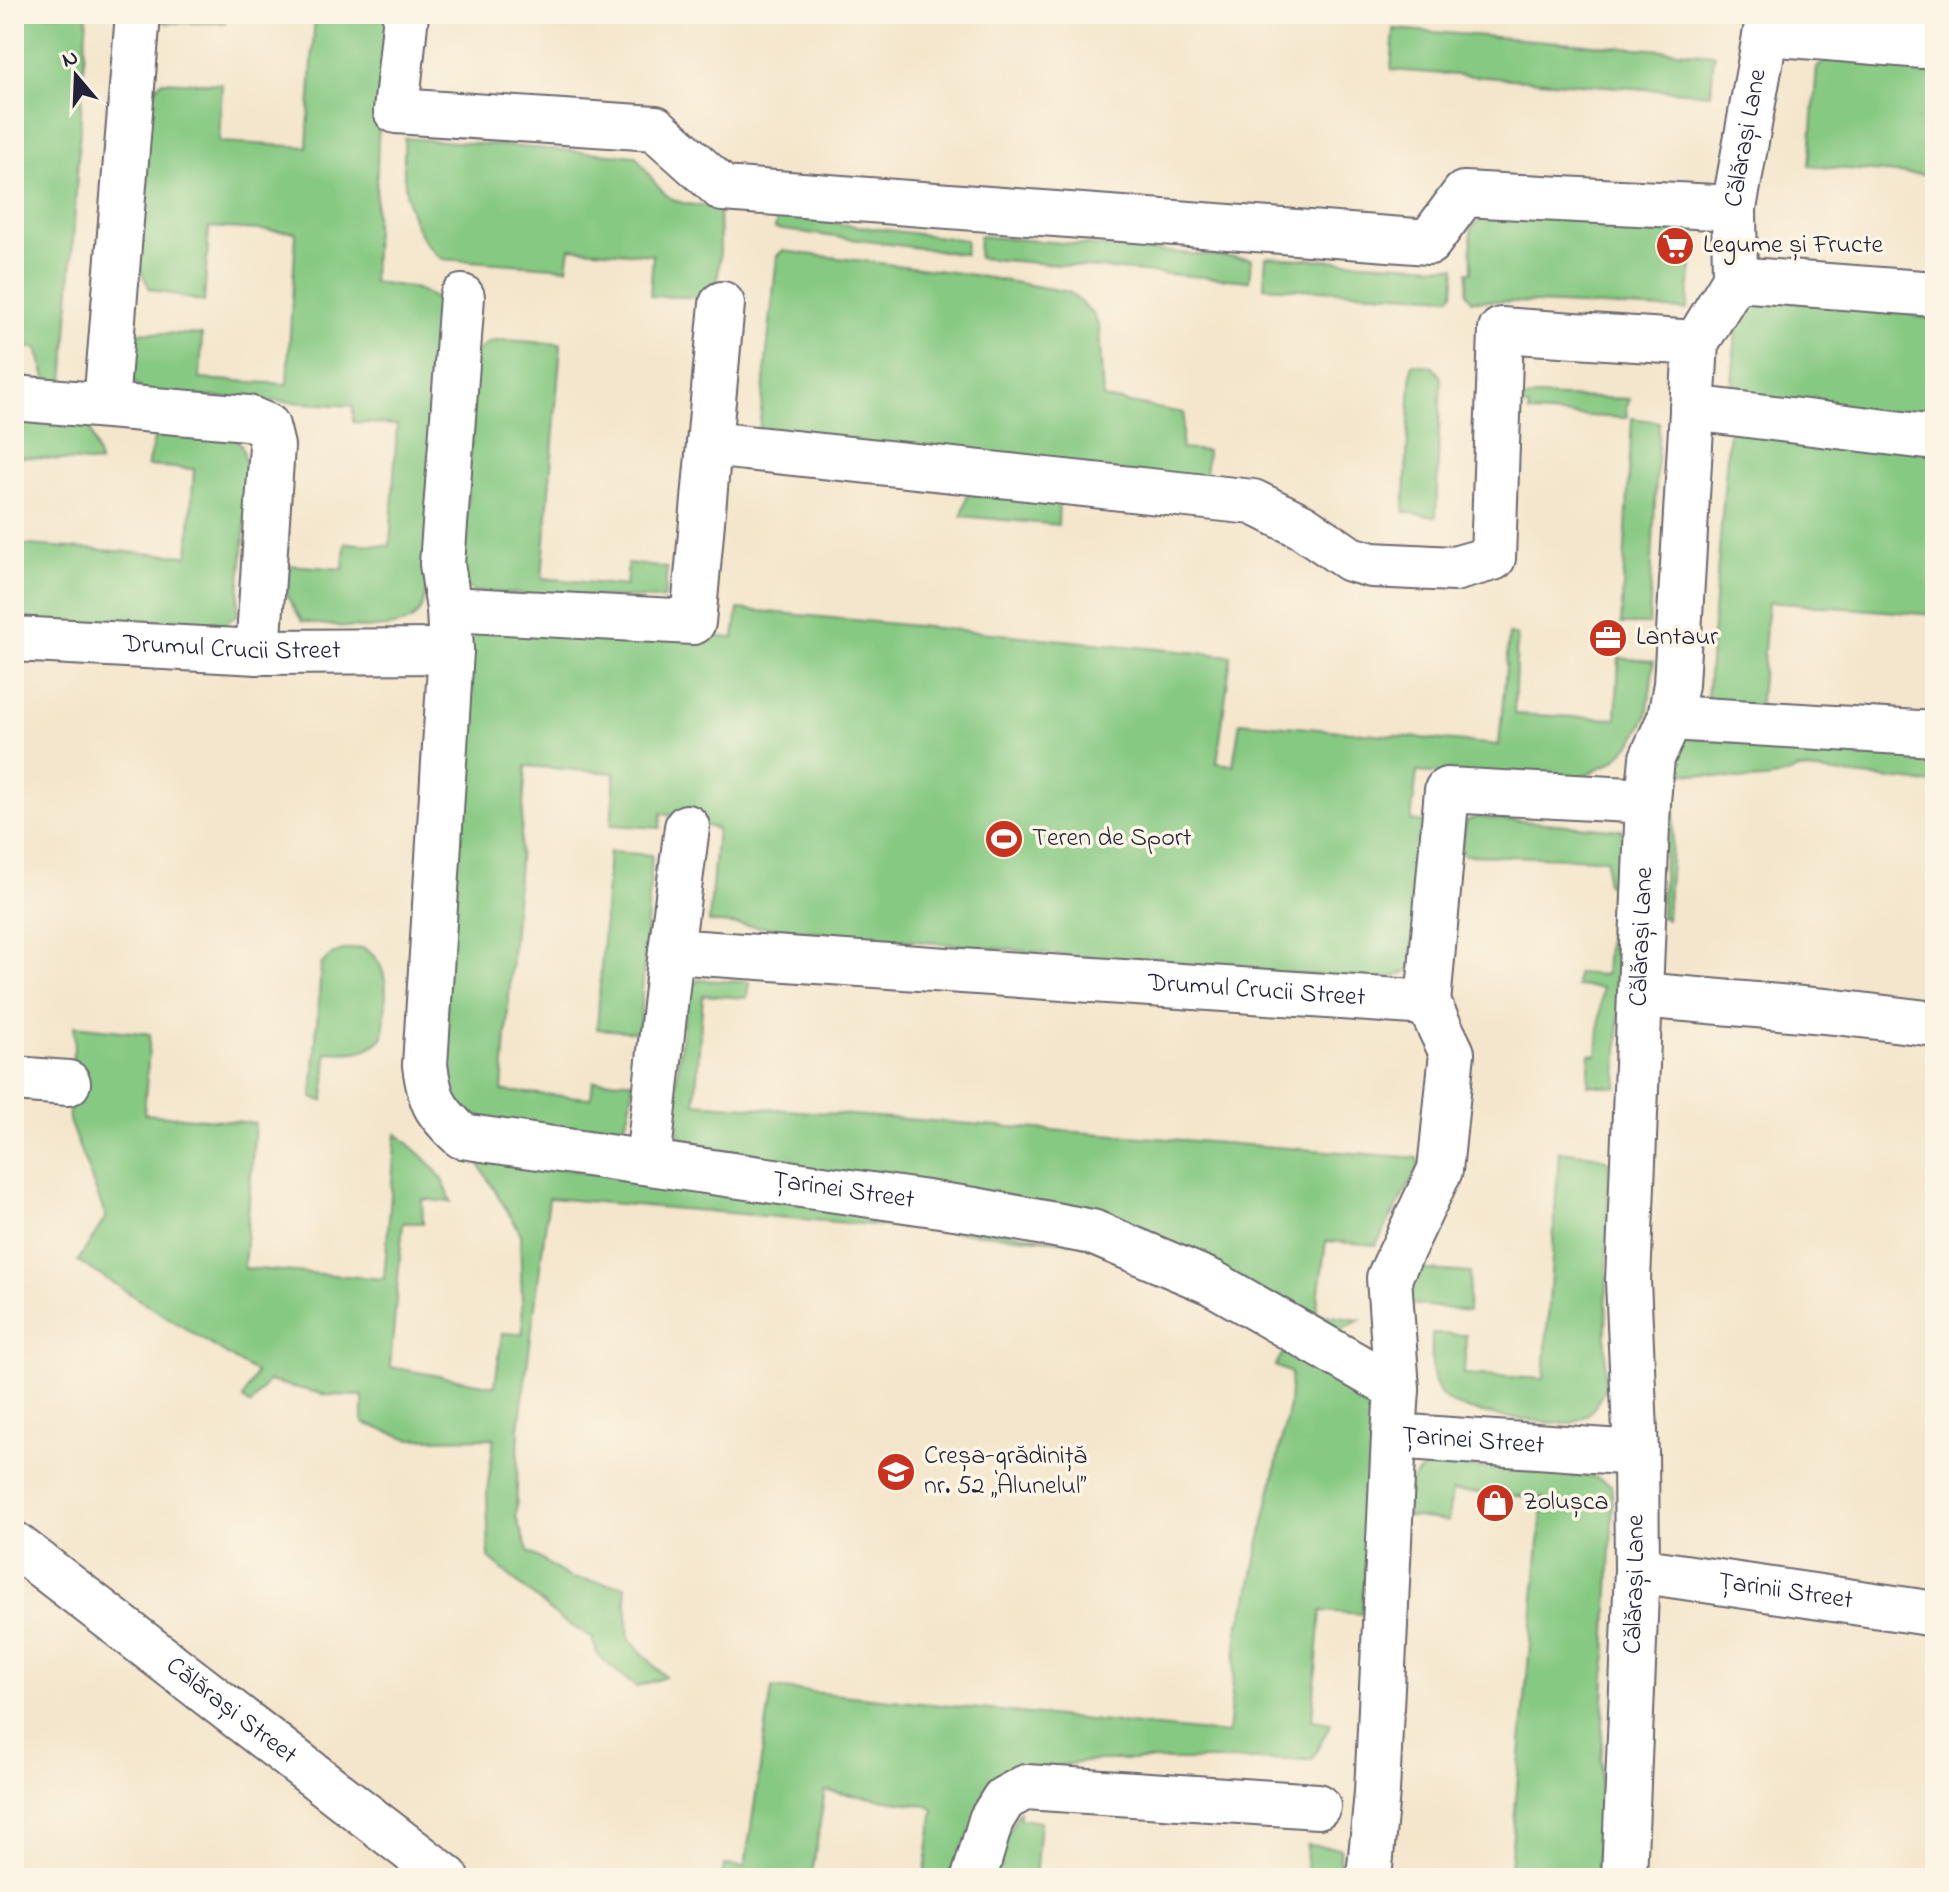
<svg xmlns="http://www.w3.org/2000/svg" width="1949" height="1892" viewBox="0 0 1949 1892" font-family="'Indie Flower',sans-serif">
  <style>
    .green { fill: #86c982; stroke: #54765e; stroke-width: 2 }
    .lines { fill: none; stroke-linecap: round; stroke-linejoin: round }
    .minor-casing { stroke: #6c676e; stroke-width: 48 }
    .minor { stroke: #fff; stroke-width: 44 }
    .labels { text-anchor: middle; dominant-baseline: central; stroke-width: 7; stroke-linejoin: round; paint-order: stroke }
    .street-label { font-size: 26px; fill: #22223b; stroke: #fcf5e5 }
    .poi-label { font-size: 26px; fill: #22223b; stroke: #fcf5e5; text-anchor: start }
  </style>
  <rect width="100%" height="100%" fill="#fcf5e5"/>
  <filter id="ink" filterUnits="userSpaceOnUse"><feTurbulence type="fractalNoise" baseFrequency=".0125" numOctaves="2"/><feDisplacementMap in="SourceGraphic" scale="16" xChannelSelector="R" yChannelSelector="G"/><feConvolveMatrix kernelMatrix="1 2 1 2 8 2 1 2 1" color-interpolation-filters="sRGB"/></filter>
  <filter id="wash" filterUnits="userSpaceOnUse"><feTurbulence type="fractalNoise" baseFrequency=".006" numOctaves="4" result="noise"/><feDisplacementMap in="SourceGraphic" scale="32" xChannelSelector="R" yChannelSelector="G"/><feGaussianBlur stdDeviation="1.8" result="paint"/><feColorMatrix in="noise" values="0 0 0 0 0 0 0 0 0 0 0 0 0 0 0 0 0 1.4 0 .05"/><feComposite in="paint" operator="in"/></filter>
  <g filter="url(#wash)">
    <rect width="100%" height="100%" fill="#f4e6cc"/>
    <path class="green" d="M 14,14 L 87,14 L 64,384 L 49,388 L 37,348 L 14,347 Z
      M 157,14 L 226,14 L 225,23 L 165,23 Z
      M 315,14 L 390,14 L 378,139 L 373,282 C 405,288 425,283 447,312 L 427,583 C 425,596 424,609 414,618 C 393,635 328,626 302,621 L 287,596 L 288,565 L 343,569 L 345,543 L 390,546 L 397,425 L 353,422 L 353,406 L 145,393 L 133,381 L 136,332 L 202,335 L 200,379 L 287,384 L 296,232 L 209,227 L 204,302 L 150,289 L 140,269 L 150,93 L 162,81 L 222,84 L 219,142 L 307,147 Z
      M 1825,14 L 1935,14 L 1935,27 L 1831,18 Z
      M 1394,29 L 1714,54 L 1711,94 L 1391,70 Z
      M 1839,54 L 1935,63 L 1935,176 L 1809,166 L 1817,67 Z
      M 405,138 L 636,156 C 666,199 665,204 719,207 L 720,252 L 716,298 L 650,296 L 653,255 L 570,248 L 567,268 L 442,259 C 406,232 401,180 405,138 Z
      M 1501,214 L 1696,230 L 1687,310 L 1471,300 L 1467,294 L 1468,272 L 1472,272 L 1471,228 L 1487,215 Z
      M 777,216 L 966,240 L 965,254 L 775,229 Z
      M 979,236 L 1251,259 L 1249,281 L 978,258 Z
      M 782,251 L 967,274 L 1069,292 L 1093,314 L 1099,327 L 1103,398 L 1184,413 L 1181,449 L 1207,451 L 1205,481 L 759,431 L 777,256 Z
      M 1266,257 L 1456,267 L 1454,293 L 1449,297 L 1264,287 Z
      M 1762,299 L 1862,305 L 1869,311 L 1910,311 L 1916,317 L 1935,318 L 1935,426 L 1731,398 L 1737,317 Z
      M 505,340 L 561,344 L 542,578 L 626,586 L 628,563 L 667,568 L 665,594 L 662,599 L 474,592 L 462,584 L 476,352 L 489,342 Z
      M 1412,364 L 1432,366 L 1441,377 L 1436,517 L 1404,512 Z
      M 1534,396 L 1630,399 L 1626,407 L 1627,418 L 1529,413 L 1529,407 L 1521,406 L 1523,401 Z
      M 14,418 L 88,421 L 100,463 L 14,456 Z
      M 1632,418 L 1659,422 L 1649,624 L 1621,624 Z
      M 176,428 C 194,430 229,426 240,443 C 255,463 239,585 237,615 L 222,626 L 207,631 L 14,619 L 14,544 L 188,556 L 194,469 L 147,466 L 155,436 Z
      M 1729,429 L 1935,451 L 1935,615 L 1768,602 L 1759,713 L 1722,710 L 1707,698 Z
      M 969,487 L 1059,499 L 1058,525 L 962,516 Z
      M 738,609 L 1231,656 L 1217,763 L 1233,765 L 1240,722 L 1499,745 L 1509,634 L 1517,636 L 1514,714 L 1616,719 L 1619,658 L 1654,661 L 1647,716 L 1634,740 L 1615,760 L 1591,773 L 1564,782 L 1417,772 L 1411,821 L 1426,823 L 1410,971 L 1393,977 L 1369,980 L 1163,964 L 709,922 L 717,829 L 661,813 L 660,828 L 611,825 L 615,773 L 526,766 L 502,1091 L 591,1098 L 593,1081 L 633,1081 C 631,1098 632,1119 619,1131 L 467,1120 L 442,1074 L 467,632 L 508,622 L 734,638 Z
      M 1686,737 L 1935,756 L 1935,784 L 1798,769 C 1766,789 1713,775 1677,772 L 1667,919 L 1661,917 L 1670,752 Z
      M 1477,817 L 1622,830 L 1624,838 L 1617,1087 L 1588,1085 L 1590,1054 L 1597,1055 L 1602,988 L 1576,986 L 1577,973 L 1605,975 L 1611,884 L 1606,883 L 1607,859 L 1464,855 L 1461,850 L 1466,821 Z
      M 609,852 L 652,855 L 639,1032 L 597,1029 Z
      M 363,948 C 395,965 385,1006 383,1037 C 366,1055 351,1053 327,1052 L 324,1101 L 312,1098 L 321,965 C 333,950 344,949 363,948 Z
      M 698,980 L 749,982 L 747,998 L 703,995 L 695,1103 L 1418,1158 L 1419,1166 L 1376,1245 L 1326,1241 L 1316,1314 L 1360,1320 L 1339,1331 L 924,1191 L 690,1146 L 678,1133 L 675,1090 L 687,993 Z
      M 74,1026 L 150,1034 L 144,1114 L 255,1123 L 244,1268 L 384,1279 L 396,1133 C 421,1155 442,1168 451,1202 L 422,1199 L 423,1223 L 403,1223 L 390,1367 L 495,1386 L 502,1333 L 523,1334 L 520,1232 L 474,1156 L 1075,1242 L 549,1198 L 519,1428 L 516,1517 L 528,1551 L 570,1578 L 625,1586 L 629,1639 L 665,1677 L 636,1687 L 598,1656 L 592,1638 L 560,1619 L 489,1558 L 487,1492 L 494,1438 L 410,1439 L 363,1423 L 363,1396 L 327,1395 L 268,1381 L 251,1405 L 243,1399 L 256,1373 L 78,1261 L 106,1217 L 69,1121 L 68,1083 L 75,1043 Z
      M 1559,1151 L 1594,1155 L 1609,1162 L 1605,1387 C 1597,1406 1589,1418 1569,1424 C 1543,1422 1458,1415 1442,1396 C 1429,1380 1432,1353 1432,1334 L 1466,1335 L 1464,1374 L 1544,1379 Z
      M 1414,1269 L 1470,1273 L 1468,1311 L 1410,1304 Z
      M 1294,1349 L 1375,1402 L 1362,1614 L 1321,1611 L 1312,1720 L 1331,1723 L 1312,1760 L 1099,1760 L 1019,1771 L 959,1878 L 924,1878 L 934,1809 L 927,1806 L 825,1791 L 812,1874 L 819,1878 L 777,1878 L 752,1873 L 751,1878 L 722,1878 L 724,1865 L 745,1867 L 772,1688 L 1228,1734 L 1238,1627 L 1248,1597 L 1289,1405 L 1291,1373 L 1275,1366 L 1283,1353 Z
      M 1433,1464 L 1595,1477 L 1611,1485 L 1613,1502 L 1596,1878 L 1509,1878 L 1543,1498 L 1452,1491 L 1448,1521 L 1406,1516 C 1408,1489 1406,1476 1433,1464 Z
      M 1020,1810 L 1020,1819 L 1040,1822 L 1035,1878 L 993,1878 L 997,1853 Z
      M 1307,1845 L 1341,1848 L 1338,1878 L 1306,1878 Z"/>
  </g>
  <g filter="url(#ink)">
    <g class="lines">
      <g class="minor-casing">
        <g id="minor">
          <path d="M 406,14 L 396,111 L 655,128 L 723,189 L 1429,242 L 1464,194 L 1734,208"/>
          <path d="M 1767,33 L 1935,47"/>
          <path d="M 1735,279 L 1935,294"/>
          <path id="s1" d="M 462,297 L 442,564 L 449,609 L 451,651 L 425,1065 C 430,1102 435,1111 462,1136 L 975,1210 L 1092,1232 L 1211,1282 L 1397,1389 L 1394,1436 L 1636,1453"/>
          <path d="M 14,398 L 248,418 L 267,426 L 272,446 L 258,652"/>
          <path d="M 106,404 L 138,14"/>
          <path d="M 1692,408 L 1935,438"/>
          <path d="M 709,444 L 722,304"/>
          <path d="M 449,609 L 693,622 L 709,444 L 1253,502 L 1302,526 L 1350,559 L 1372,565 L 1454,569 L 1493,558 L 1501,330 L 1696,343"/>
          <path id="s2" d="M 14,639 L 258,652 L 451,651"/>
          <path d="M 1670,718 L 1935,734"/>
          <path id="s3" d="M 687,827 L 671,951 L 1428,1003 L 1447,790 L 1648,801"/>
          <path d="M 1640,995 L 1836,1012 L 1935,1024"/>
          <path d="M 14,1079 L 68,1083"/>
          <path d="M 648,1162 L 671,951"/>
          <path d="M 1397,1389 L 1389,1278 L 1440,1170 L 1452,1053 L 1428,1003"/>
          <path id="s4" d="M 14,1544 L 447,1878"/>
          <path id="s5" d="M 1637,1570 L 1935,1614"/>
          <path d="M 974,1878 L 991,1820 L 1004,1799 L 1026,1787 L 1318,1806"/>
          <path d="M 1369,1878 L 1377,1792 L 1394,1436"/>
          <path id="s6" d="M 1624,1878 L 1637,1570 L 1636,1453 L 1628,1281 L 1648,801 L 1652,758 L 1670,718 L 1676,684 L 1696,343 L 1735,279 L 1734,208 L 1769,14"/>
        </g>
      </g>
      <use href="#minor" class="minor"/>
    </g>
  </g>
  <defs>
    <g id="supermarket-disc" transform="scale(2)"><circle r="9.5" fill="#c8321e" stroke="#fcf5e5"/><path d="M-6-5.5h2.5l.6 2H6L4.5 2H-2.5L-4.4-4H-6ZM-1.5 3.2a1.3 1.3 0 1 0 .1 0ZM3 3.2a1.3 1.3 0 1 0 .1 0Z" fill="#fff"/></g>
    <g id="office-disc" transform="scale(2)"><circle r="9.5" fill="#c8321e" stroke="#fcf5e5"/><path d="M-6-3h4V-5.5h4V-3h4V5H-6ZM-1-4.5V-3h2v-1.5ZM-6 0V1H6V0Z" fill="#fff"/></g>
    <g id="stadium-disc" transform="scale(2)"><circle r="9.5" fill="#c8321e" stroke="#fcf5e5"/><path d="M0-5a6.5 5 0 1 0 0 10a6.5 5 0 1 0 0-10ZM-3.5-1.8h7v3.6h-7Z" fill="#fff"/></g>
    <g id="school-disc" transform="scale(2)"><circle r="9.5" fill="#c8321e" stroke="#fcf5e5"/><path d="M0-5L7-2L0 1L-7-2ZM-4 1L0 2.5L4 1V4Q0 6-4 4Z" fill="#fff"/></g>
    <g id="shop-disc" transform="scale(2)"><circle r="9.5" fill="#c8321e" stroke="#fcf5e5"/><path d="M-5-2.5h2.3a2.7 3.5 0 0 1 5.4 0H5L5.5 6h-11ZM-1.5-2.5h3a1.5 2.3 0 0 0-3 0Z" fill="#fff"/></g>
  </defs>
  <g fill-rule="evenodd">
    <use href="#supermarket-disc" x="1675" y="246"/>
    <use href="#office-disc" x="1608" y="638"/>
    <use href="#stadium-disc" x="1004" y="839"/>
    <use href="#school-disc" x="896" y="1472"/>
    <use href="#shop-disc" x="1495" y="1503"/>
  </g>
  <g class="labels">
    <g class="street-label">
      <text stroke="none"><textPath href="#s6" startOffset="1758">Călărași Lane</textPath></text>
      <text stroke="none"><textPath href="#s2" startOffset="218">Drumul Crucii Street</textPath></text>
      <text stroke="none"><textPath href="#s6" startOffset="942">Călărași Lane</textPath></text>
      <text stroke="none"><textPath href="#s3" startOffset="712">Drumul Crucii Street</textPath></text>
      <text stroke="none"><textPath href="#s1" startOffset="1238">Țarinei Street</textPath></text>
      <text stroke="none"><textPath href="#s1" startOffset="1960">Țarinei Street</textPath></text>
      <text stroke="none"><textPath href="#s6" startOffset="294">Călărași Lane</textPath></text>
      <text stroke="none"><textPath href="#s5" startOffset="150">Țarinii Street</textPath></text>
      <text stroke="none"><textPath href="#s4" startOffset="274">Călărași Street</textPath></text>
    </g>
    <g class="poi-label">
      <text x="1703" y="246">Legume și Fructe</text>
      <text x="1636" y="638">Lantaur</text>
      <text x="1032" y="839">Teren de Sport</text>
      <text x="924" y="1457">Creșa-grădiniță<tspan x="924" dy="30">nr. 52 „Alunelul”</tspan></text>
      <text x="1523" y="1503">Zolușca</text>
    </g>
  </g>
  <rect width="1949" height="1892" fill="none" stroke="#fcf5e5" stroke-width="48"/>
  <g transform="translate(76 76) rotate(341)" stroke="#fcf5e5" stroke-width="6" paint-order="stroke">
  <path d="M0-6L14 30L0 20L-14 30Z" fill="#22223b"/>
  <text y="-12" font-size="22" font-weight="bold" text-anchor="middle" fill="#22223b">N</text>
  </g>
</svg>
